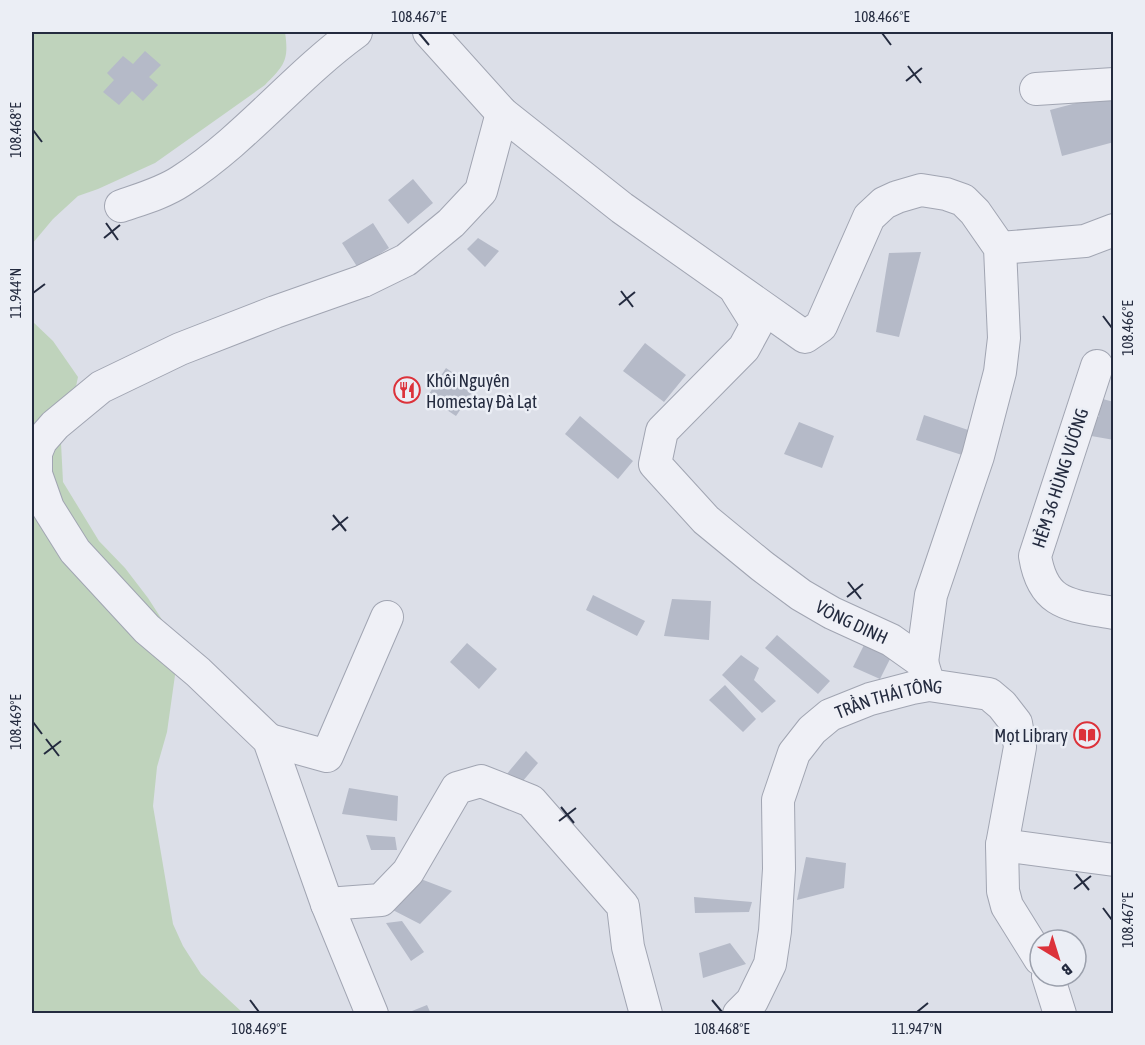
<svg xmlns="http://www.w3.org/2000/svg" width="1145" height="1045" viewBox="0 0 1145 1045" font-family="'Asap Condensed',sans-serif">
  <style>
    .green { fill: #bfd3bc }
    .building { fill: #b5bac8 }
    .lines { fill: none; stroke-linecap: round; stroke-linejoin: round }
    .minor-casing { stroke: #a1a5b2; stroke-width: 34 }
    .minor { stroke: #eff0f6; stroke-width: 32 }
    .ticks { fill: none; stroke: #242b3f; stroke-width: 2 }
    .labels { text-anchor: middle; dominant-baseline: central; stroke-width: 5; stroke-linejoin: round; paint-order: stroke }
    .poi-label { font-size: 18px; fill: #242b3f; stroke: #ebeef5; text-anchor: start }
    .street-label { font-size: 18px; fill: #242b3f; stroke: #ebeef5 }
    .neatline { fill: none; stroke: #242b3f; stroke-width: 2 }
    .ticks-label { font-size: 15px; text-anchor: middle; fill: #242b3f }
  </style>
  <rect width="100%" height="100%" fill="#dcdfe8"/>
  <path class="green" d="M 32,32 L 285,32 C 289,60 285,65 265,85 L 155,163 L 98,189 L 78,196 L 53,219 L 32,244 Z
    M 32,321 L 53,341 L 78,377 L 71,410 L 61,443 L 63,482 L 99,541 L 125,568 L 148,598 L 168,629 L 176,668 L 167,732 L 157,767 L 153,806 L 173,924 L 183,946 L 201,974 L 243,1013 L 32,1013 Z"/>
  <path class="building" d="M 145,51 L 161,65 L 149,77 L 158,85 L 143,101 L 132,91 L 119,105 L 103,92 L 114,80 L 107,73 L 123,56 L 133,64 Z
    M 1114,93 L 1114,142 L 1062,156 L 1050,110 Z
    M 413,179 L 433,203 L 408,224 L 388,200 Z
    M 373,223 L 389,248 L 358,268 L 342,243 Z
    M 478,238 L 499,251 L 485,267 L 467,249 Z
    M 921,252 L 899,337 L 876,332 L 889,253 Z
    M 645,343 L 686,375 L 664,402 L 623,371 Z
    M 446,368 L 475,388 L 456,416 L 427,397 Z
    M 1099,398 L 1114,402 L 1114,440 L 1080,434 L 1087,413 L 1099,417 Z
    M 924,415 L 974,432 L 965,456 L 916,440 Z
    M 580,416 L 633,461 L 618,479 L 565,434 Z
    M 799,422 L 834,436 L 822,468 L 784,454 Z
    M 593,595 L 645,621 L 637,636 L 586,610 Z
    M 672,599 L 711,601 L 709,640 L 664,636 Z
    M 777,635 L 830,681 L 818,694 L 765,648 Z
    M 467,643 L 497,669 L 479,689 L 450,662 Z
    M 864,645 L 891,657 L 880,679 L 853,667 Z
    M 741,655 L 759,668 L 754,680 L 776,701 L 762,713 L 722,675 Z
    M 725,685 L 756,719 L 743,732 L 709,700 Z
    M 526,751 L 538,763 L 517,788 L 501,781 Z
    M 349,788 L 398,796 L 397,821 L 342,814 Z
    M 366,835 L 395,837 L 397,850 L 371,850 Z
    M 806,857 L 846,863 L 844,888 L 797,900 Z
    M 413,876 L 452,891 L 420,924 L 385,906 Z
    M 694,897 L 752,902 L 749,912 L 695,913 Z
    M 402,921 L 424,952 L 411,961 L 386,923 Z
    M 730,943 L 746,964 L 703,978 L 699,953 Z
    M 427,1005 L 431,1014 L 407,1014 L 407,1013 Z"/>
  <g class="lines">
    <g class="minor-casing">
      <g id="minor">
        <path d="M 429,32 L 502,113 L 622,208 L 805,337 L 821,326 L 869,217 L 884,203 L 897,197 L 921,190 L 946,194 L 963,200 L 975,212 L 1000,248 L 1004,338 L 1000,372 L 978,456 L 931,595 L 922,662"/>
        <path d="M 1036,89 L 1114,84"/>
        <path d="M 121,206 C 141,199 163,193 181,181 C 246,139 294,77 356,32"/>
        <path d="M 1000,248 L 1085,241 L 1114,230"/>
        <path id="s1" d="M 737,292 L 757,324 L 744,348 L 662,431 L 655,464 L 706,520 L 762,566 L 801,595 L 832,613 L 891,640 L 922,662 L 927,679"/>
        <path d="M 1097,366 L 1035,556 C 1043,606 1070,605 1114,613"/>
        <path d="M 269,740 L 327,756 L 387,617"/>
        <path d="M 1002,845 L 1114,860"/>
        <path d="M 327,904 L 381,900 L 408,872 L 457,788 L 481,781 L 531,801 L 623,906 L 628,947 L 646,1014"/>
        <path d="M 1048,976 L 1060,1014"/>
        <path d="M 372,1014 L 327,904 L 269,740 L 198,672 L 147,629 L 75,551 L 48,508 L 36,474 L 36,453 L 41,441 L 55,425 L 101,387 L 180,349 L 275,312 L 363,281 L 406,260 L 451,223 L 481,191 L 502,113"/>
        <path id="s2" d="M 739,1014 L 752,1001 L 770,964 L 775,931 L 779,869 L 778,800 L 794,753 L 812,730 L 830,715 L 870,699 L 912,688 L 929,685 L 989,694 L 1002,705 L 1016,723 L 1020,747 L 1002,845 L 1003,891 L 1007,906 L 1040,959"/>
      </g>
    </g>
    <use href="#minor" class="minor"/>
  </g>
  <path class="ticks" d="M 419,33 L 429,45M 882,33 L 891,45M 908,66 L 921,83M 906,81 L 922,68M 33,130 L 42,142M 106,223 L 118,240M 104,238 L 120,225M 621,291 L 633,307M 33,293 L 45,284M 619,305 L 635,292M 1103,316 L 1112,328M 333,515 L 346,531M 332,530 L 348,517M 848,582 L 861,599M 847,597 L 863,584M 33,722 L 42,734M 46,739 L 59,756M 44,754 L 61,741M 561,807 L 574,823M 559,821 L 576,808M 1076,874 L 1089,890M 1074,889 L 1091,876M 1103,908 L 1112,920M 250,1000 L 259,1012M 712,1000 L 722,1012M 917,1012 L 928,1003"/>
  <defs>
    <g id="restaurant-ring" transform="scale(1.35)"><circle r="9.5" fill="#ebeef5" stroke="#dc323a" stroke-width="1.5"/><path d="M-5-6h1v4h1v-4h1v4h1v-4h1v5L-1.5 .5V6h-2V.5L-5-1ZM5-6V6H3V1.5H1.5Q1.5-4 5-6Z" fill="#dc323a"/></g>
    <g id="library-ring" transform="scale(1.35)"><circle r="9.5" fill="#ebeef5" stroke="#dc323a" stroke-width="1.5"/><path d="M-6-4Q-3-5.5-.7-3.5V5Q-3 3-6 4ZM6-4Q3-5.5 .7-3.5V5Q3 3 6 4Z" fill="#dc323a"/></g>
  </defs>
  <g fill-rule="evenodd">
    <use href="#restaurant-ring" x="407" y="390"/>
    <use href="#library-ring" x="1087" y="735"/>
  </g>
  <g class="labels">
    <g class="poi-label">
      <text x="426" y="380">Khôi Nguyên<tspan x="426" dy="21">Homestay Đà Lạt</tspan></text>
      <text x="1068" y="735" text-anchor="end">Mọt Library</text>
    </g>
    <g class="street-label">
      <text transform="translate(1060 478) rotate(-72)">HẺM 36 HÙNG VƯƠNG</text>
      <text stroke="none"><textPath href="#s1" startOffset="470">VÒNG DINH</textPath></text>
      <text stroke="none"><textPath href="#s2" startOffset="388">TRẦN THÁI TÔNG</textPath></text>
    </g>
  </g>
  <rect width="1145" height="1045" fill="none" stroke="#ebeef5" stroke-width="66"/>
  <g transform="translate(1058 958) rotate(142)"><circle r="28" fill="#ebeef5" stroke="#9ba0ac" stroke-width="1.5"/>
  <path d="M0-4.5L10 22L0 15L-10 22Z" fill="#dc323a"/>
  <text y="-9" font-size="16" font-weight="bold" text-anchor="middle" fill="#242b3f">B</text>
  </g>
  <rect x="33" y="33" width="1079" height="979" class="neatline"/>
  <g class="ticks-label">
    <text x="419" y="22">108.467°E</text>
    <text x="882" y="22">108.466°E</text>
    <text transform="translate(16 130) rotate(-90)" y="5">108.468°E</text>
    <text transform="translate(16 293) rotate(-90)" y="5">11.944°N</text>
    <text transform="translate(1128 328) rotate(-90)" y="5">108.466°E</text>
    <text transform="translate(16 722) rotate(-90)" y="5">108.469°E</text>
    <text transform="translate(1128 920) rotate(-90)" y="5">108.467°E</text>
    <text x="259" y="1034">108.469°E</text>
    <text x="722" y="1034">108.468°E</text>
    <text x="917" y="1034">11.947°N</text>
  </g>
</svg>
